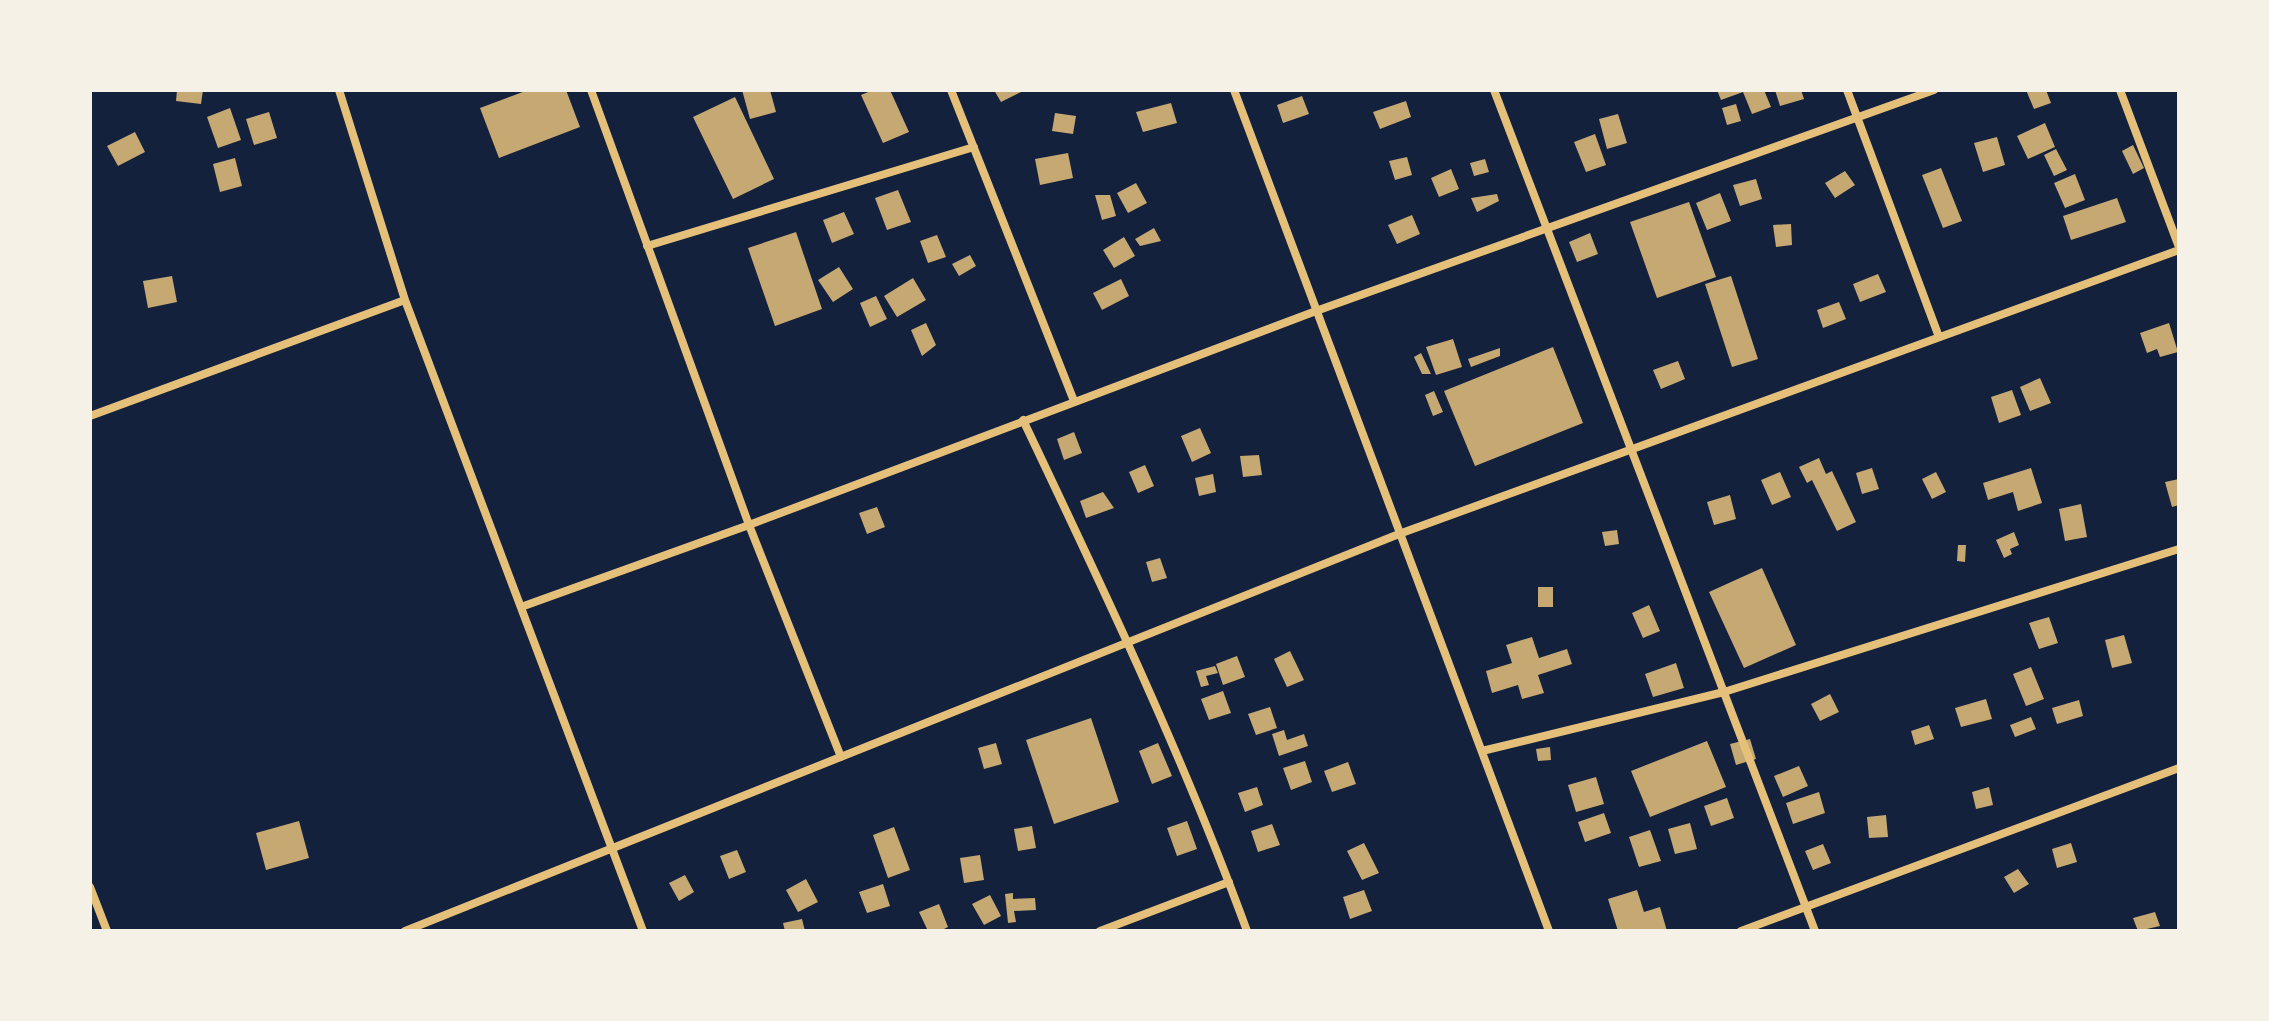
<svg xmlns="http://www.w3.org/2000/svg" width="2269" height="1021" viewBox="0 0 2269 1021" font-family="Literata,serif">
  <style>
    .building { fill: #c6a872 }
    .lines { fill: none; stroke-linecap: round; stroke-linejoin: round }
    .minor { stroke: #e5c07b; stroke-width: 8 }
  </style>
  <rect width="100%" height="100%" fill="#14213d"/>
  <path class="building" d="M 177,90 L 203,90 L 201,104 L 176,101 Z
    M 528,90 L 566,90 L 580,127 L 499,158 L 480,108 Z
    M 742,90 L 770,90 L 776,112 L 750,119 Z
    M 873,90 L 890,90 L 909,132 L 883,143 L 861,95 Z
    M 994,90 L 1025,90 L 1001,102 Z
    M 1717,90 L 1764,90 L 1771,107 L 1752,114 L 1743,92 L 1721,100 Z
    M 1775,90 L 1801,90 L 1804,99 L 1780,106 Z
    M 2026,90 L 2046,90 L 2051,103 L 2034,109 Z
    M 1302,96 L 1309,114 L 1283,123 L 1277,105 Z
    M 735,97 L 774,179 L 733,199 L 693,117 Z
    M 1406,101 L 1411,117 L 1380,129 L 1373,112 Z
    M 1171,103 L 1177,123 L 1143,132 L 1136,112 Z
    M 1736,104 L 1741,121 L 1727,125 L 1722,108 Z
    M 230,108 L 241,140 L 218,148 L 207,117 Z
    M 269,112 L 277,138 L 254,145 L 246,119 Z
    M 1055,113 L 1076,116 L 1073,134 L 1052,131 Z
    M 1618,114 L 1627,143 L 1607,149 L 1599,119 Z
    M 2045,123 L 2055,147 L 2028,159 L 2017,136 Z
    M 135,132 L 145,152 L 118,166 L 107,146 Z
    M 1595,134 L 1606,165 L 1586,172 L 1574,142 Z
    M 1997,137 L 2005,165 L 1983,172 L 1974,143 Z
    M 2133,145 L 2144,168 L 2133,174 L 2122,151 Z
    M 2056,149 L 2067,170 L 2054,176 L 2044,155 Z
    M 1068,153 L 1073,178 L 1040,185 L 1035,159 Z
    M 1407,157 L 1412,175 L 1395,180 L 1389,161 Z
    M 235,158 L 242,186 L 220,192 L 213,164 Z
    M 1485,159 L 1489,172 L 1474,176 L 1470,163 Z
    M 1941,168 L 1962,221 L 1943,228 L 1922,175 Z
    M 1451,169 L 1459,189 L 1439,197 L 1431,178 Z
    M 1845,171 L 1855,185 L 1835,198 L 1825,183 Z
    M 2075,174 L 2085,200 L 2065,208 L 2054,183 Z
    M 1756,179 L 1762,199 L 1740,206 L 1733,185 Z
    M 1136,183 L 1147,203 L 1128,213 L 1117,193 Z
    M 898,190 L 911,222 L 887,230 L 875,198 Z
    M 1720,193 L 1731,221 L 1707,230 L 1696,203 Z
    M 1497,194 L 1499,201 L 1477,212 L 1471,198 Z
    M 1095,195 L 1110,195 L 1116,216 L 1102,220 Z
    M 2117,198 L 2126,222 L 2071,240 L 2063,216 Z
    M 1689,202 L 1716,277 L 1657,298 L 1630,222 Z
    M 844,212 L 854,234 L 832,243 L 823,220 Z
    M 1412,215 L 1420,234 L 1397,244 L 1388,225 Z
    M 1791,224 L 1792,245 L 1776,247 L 1773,225 Z
    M 1154,228 L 1161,241 L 1140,246 L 1135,239 Z
    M 796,232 L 822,309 L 775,326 L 748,248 Z
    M 1590,233 L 1598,254 L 1577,262 L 1569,242 Z
    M 937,235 L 946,257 L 928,263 L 920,241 Z
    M 1124,237 L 1135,256 L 1114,268 L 1103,250 Z
    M 970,255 L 976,266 L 959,276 L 952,264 Z
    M 839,267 L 853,289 L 833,302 L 818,280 Z
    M 1878,274 L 1886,292 L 1860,302 L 1853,284 Z
    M 172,276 L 177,302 L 148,308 L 143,281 Z
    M 1731,276 L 1758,359 L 1732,367 L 1705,284 Z
    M 913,278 L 926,300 L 897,317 L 884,296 Z
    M 1121,279 L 1129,296 L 1102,310 L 1093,293 Z
    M 876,296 L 887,319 L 870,327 L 860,303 Z
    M 1839,302 L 1846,319 L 1823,328 L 1817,310 Z
    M 926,323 L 936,345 L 922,356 L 911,330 Z
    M 2169,323 L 2178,352 L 2160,357 L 2157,349 L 2147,353 L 2140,333 Z
    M 1453,339 L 1462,367 L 1436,375 L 1426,347 Z
    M 1553,347 L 1583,423 L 1475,466 L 1444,391 Z
    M 1500,348 L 1500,356 L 1471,367 L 1468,359 Z
    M 1421,353 L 1431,374 L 1422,374 L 1414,357 Z
    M 1678,361 L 1685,379 L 1661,389 L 1653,370 Z
    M 2040,378 L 2051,403 L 2030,411 L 2020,387 Z
    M 2012,390 L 2021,415 L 1999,423 L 1991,397 Z
    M 1434,391 L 1443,412 L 1433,416 L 1425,395 Z
    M 1200,428 L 1211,453 L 1192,462 L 1181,436 Z
    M 1074,432 L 1082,453 L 1064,460 L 1057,439 Z
    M 1259,455 L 1262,475 L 1243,477 L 1240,456 Z
    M 1819,458 L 1826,474 L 1832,471 L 1856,522 L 1837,531 L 1812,480 L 1807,483 L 1799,467 Z
    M 1145,465 L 1154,486 L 1138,493 L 1129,472 Z
    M 1872,468 L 1879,489 L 1862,494 L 1856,473 Z
    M 2031,468 L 2042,503 L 2018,511 L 2013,492 L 1988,500 L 1983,483 Z
    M 1780,472 L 1791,497 L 1772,505 L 1761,480 Z
    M 1936,472 L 1946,492 L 1932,499 L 1922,479 Z
    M 1213,474 L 1216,492 L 1199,496 L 1195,478 Z
    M 2179,479 L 2179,505 L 2172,507 L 2165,482 Z
    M 1103,492 L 1114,508 L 1086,518 L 1080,501 Z
    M 1730,495 L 1736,519 L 1714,525 L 1707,502 Z
    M 2081,504 L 2087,537 L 2065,541 L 2059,509 Z
    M 877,507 L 885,527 L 867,534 L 859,513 Z
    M 1617,530 L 1619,544 L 1605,546 L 1602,532 Z
    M 2014,532 L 2019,545 L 2010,549 L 2012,554 L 2004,558 L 1996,540 Z
    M 1958,545 L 1966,545 L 1965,562 L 1957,561 Z
    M 1160,558 L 1167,578 L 1152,582 L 1146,562 Z
    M 1762,568 L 1796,645 L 1744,668 L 1709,592 Z
    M 1538,587 L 1553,587 L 1553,607 L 1538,607 Z
    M 1649,605 L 1660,631 L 1643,638 L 1632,613 Z
    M 2049,617 L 2058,643 L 2039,649 L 2029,623 Z
    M 2124,635 L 2132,663 L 2112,668 L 2105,640 Z
    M 1532,637 L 1539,658 L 1567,649 L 1572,664 L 1538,675 L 1544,693 L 1522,699 L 1518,685 L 1492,693 L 1486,671 L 1512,663 L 1506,645 Z
    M 1290,651 L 1304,680 L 1287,687 L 1274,659 Z
    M 1237,656 L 1245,677 L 1223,685 L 1216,664 Z
    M 1676,663 L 1684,688 L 1653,697 L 1645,674 Z
    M 1215,666 L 1218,673 L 1206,676 L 1209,685 L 1201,687 L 1196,671 Z
    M 2031,667 L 2044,699 L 2026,706 L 2013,674 Z
    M 1223,691 L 1231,713 L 1209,720 L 1201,699 Z
    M 1830,694 L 1839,712 L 1820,721 L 1811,704 Z
    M 1986,699 L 1992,719 L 1961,727 L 1955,708 Z
    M 2079,700 L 2083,716 L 2057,724 L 2052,708 Z
    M 1270,707 L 1277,728 L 1256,735 L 1248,714 Z
    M 2031,717 L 2036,729 L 2015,737 L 2010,725 Z
    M 1091,718 L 1119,802 L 1054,824 L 1026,740 Z
    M 1929,725 L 1934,739 L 1915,745 L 1911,731 Z
    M 1284,730 L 1287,740 L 1304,734 L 1308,746 L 1279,756 L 1272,734 Z
    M 1750,739 L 1756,759 L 1736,765 L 1730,744 Z
    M 1707,741 L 1726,787 L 1650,817 L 1631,771 Z
    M 996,743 L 1002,764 L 984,769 L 978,748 Z
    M 1158,743 L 1172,776 L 1152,784 L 1139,751 Z
    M 1550,747 L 1551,760 L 1538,761 L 1536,749 Z
    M 1305,761 L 1312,782 L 1291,790 L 1283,768 Z
    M 1348,762 L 1356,784 L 1332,792 L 1324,771 Z
    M 1799,766 L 1808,786 L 1783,797 L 1774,776 Z
    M 1596,777 L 1604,804 L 1576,812 L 1568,785 Z
    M 1257,787 L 1263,805 L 1245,812 L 1238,793 Z
    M 1989,787 L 1993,805 L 1976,809 L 1972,792 Z
    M 1819,792 L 1825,813 L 1793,824 L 1786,803 Z
    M 1727,798 L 1734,818 L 1711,826 L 1704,806 Z
    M 1604,813 L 1611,833 L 1585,842 L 1578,822 Z
    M 1886,815 L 1888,837 L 1869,838 L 1867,817 Z
    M 299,821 L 309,858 L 266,870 L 256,833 Z
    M 1187,821 L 1197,849 L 1177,856 L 1167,828 Z
    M 1690,823 L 1697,849 L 1675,854 L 1668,829 Z
    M 1272,824 L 1280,845 L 1258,852 L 1251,831 Z
    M 1032,826 L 1036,848 L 1018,851 L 1014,829 Z
    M 894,827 L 910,870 L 888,878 L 873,835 Z
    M 1650,830 L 1661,861 L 1639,867 L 1629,837 Z
    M 1364,843 L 1379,873 L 1362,880 L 1347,851 Z
    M 2071,843 L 2077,862 L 2057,868 L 2052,849 Z
    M 1823,844 L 1831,863 L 1813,870 L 1805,851 Z
    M 737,850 L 746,872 L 729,879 L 720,856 Z
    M 980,855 L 984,880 L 964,883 L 960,858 Z
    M 2018,869 L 2029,884 L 2014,893 L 2004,877 Z
    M 685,875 L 694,892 L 679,901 L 669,883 Z
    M 806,879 L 818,902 L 798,912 L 786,890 Z
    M 883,884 L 890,906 L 867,913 L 859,892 Z
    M 1364,890 L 1372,911 L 1350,919 L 1343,897 Z
    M 1637,890 L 1644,912 L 1660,907 L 1667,931 L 1618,931 L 1608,899 Z
    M 1013,893 L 1013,899 L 1035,898 L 1036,910 L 1014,911 L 1016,922 L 1008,923 L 1005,894 Z
    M 990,895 L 1001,916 L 984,925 L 972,904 Z
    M 939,904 L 948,927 L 940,931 L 928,931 L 919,912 Z
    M 2155,912 L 2160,926 L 2138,931 L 2133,918 Z
    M 802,919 L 805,931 L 785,931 L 783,923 Z"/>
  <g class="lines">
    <path class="minor" d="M 339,90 L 405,300 L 643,931
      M 591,90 L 749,525 L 841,757
      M 951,90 L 1074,401
      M 1234,90 L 1549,931
      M 1494,90 L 1815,931
      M 1847,90 L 1939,337
      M 2120,90 L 2179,247
      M 647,246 L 974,147
      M 90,416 L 405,300
      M 1023,420 C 1103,588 1183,756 1247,931
      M 521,607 L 749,525 L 1316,311 L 1934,90
      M 1482,751 L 1724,692 L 2179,549
      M 90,887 L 107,931
      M 405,931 L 1399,534 L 2179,250
      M 1100,931 L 1229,882
      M 1741,931 L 2179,768"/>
  </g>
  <rect width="2269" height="1021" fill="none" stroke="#f6f1e7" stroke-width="184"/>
</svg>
